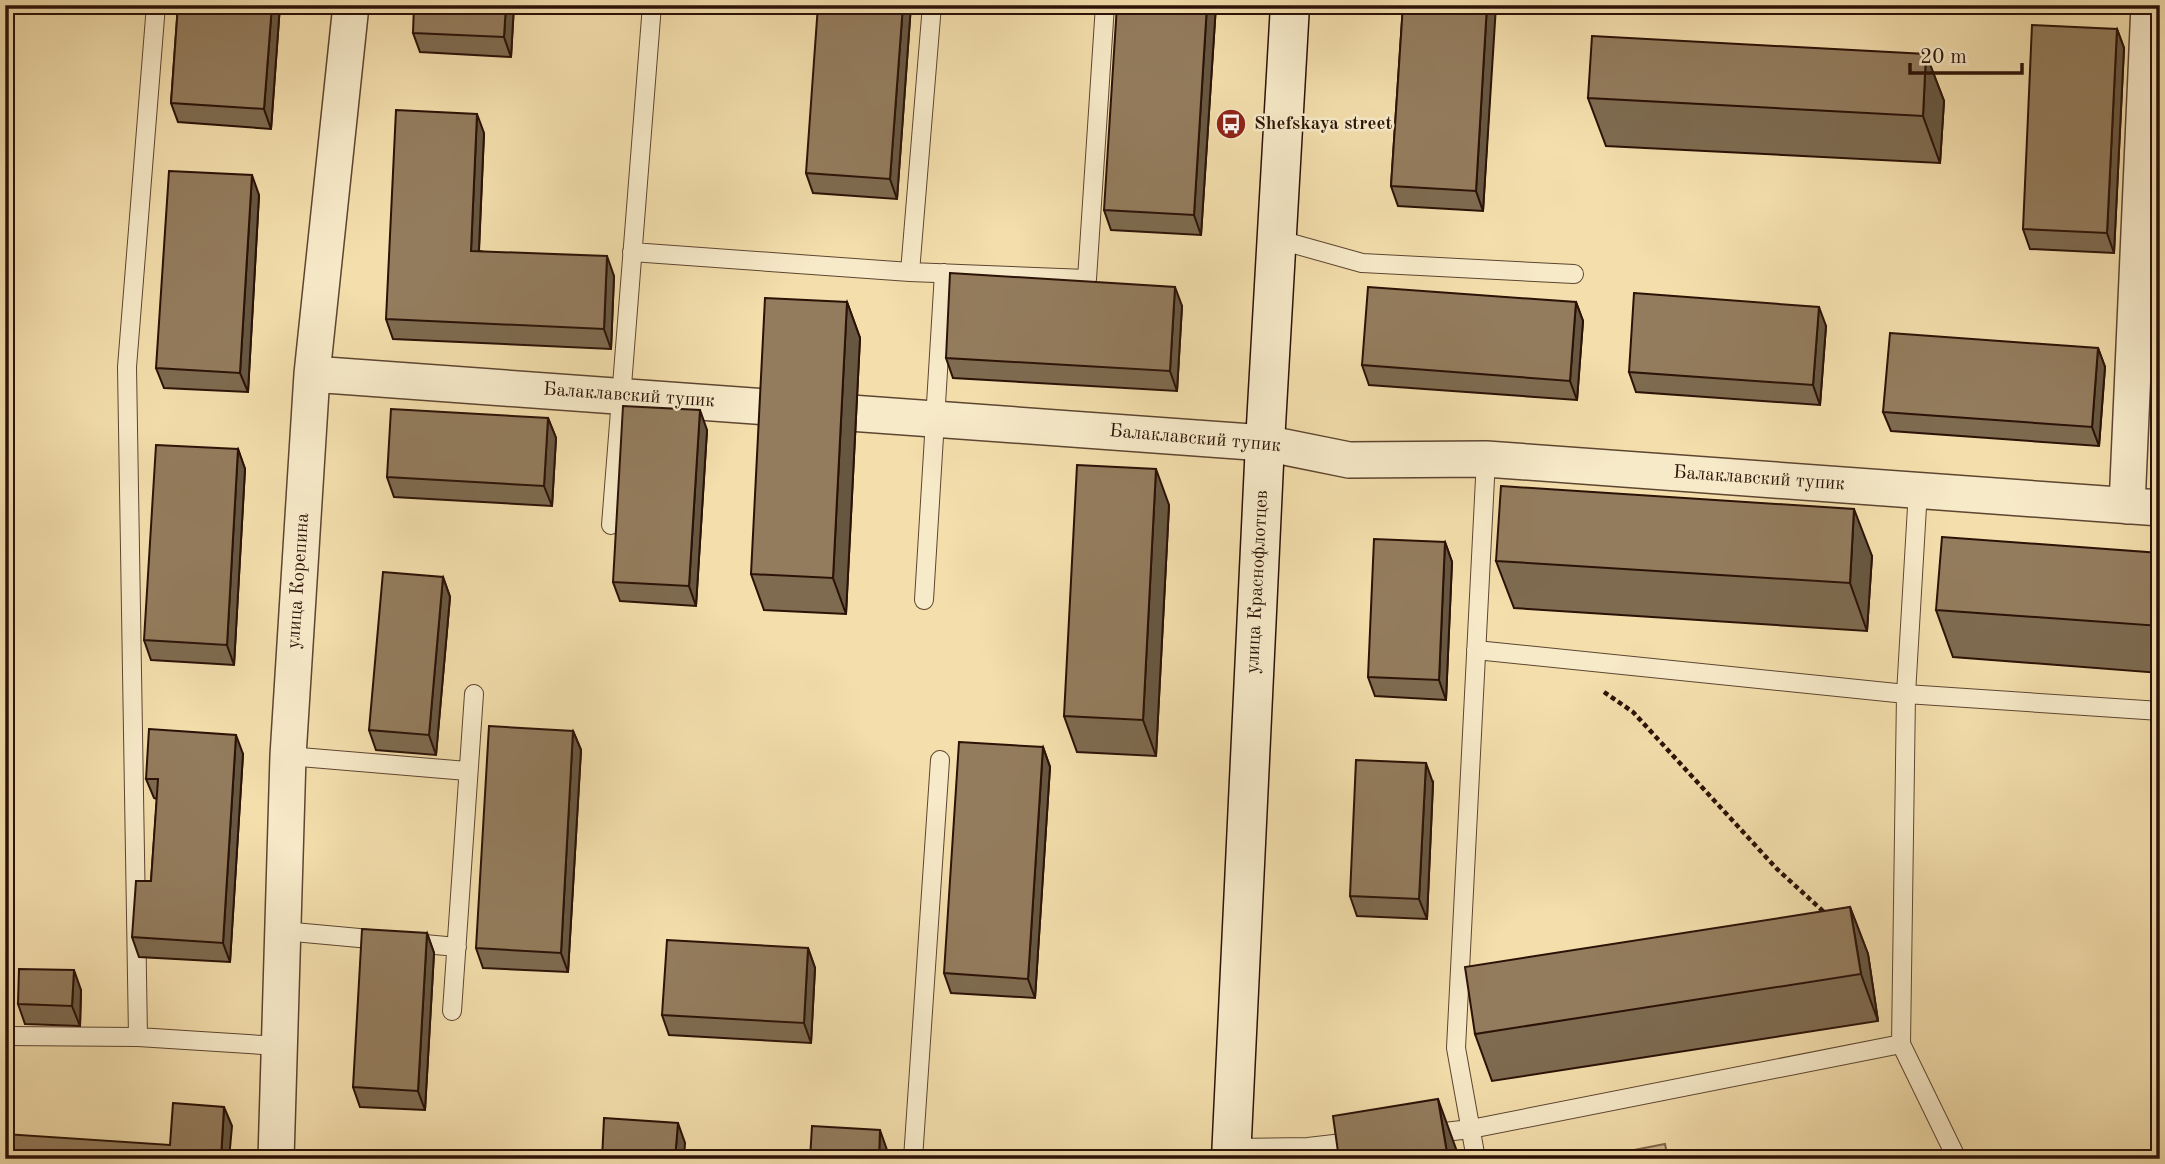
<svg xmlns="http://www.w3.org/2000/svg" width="2165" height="1164" viewBox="0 0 2165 1164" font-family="'Old Standard TT',serif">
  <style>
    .park { fill: url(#park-crowns); stroke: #7e664c; stroke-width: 2 }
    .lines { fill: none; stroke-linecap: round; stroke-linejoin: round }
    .service-casing { stroke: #5d4530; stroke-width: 20 }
    .minor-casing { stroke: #5d4530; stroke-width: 38 }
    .secondary-casing { stroke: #2b1207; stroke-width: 41 }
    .path { stroke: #2b1207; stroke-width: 4.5; stroke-dasharray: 5 3.5; stroke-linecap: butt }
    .service { stroke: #f7eac9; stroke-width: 18 }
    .minor { stroke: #f7eac9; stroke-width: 35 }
    .secondary { stroke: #f7eac9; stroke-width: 38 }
    .wall { fill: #7e6b50; stroke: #2b1207; stroke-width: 2 }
    .shaded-wall { fill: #675741; stroke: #2b1207; stroke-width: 2 }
    .building { fill: #937c5d; stroke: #2b1207; stroke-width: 2 }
    .labels { text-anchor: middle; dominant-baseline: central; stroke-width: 5; stroke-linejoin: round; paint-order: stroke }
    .poi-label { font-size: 19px; font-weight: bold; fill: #2b1207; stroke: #f7eac9; text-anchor: start }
    .street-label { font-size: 19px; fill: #2b1207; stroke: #f7eac9 }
  </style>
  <defs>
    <pattern id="park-crowns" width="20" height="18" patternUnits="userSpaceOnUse" patternTransform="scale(1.75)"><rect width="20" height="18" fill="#d1bb90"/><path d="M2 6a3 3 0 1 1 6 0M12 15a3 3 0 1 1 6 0" fill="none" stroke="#b4a07b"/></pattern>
  </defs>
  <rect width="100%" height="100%" fill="#f3deac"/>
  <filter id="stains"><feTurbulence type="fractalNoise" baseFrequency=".00286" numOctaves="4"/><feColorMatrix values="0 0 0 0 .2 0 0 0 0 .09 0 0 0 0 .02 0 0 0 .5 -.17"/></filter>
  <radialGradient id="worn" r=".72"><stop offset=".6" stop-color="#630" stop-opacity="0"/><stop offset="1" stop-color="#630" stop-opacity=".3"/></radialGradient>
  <path class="park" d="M 1665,1144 L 1668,1159 L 1588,1159 Z"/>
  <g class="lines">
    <g class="service-casing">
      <path id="service" d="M 1276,239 L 1362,263 L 1574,274
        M 632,252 L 910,272 L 1087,279 L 1105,5
        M 910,272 L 932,5
        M 1918,490 L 1906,694 L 1901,1044 L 1957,1159
        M 611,525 L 652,5
        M 924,600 L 944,273
        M 1476,650 L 1906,694 L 2160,711
        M 288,756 L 467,771
        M 283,931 L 457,947
        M 452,1011 L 474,694
        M 5,1036 L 138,1037 L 279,1046
        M 138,1037 L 127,367 L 156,5
        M 1426,1134 L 1471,1129 L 1901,1044
        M 1231,1148 L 1308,1147 L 1360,1141
        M 913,1159 L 940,760
        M 1476,1159 L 1456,1048 L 1486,459"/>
    </g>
    <g class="minor-casing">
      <path id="minor" d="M 312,374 L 1265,443 L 1349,460 L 1486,459 L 2160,508
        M 2127,506 L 2149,5
        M 276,1159 L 288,756 L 312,374 L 351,5"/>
    </g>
    <g class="secondary-casing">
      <path id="secondary" d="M 1231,1159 L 1265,443 L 1290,5"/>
    </g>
    <path class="path" d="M 1604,692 L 1633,712 L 1777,869 L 1825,913"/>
    <use href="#service" class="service"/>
    <use href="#minor" class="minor"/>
    <use href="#secondary" class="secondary"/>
  </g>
  <path class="wall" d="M 178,5 L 280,5 L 271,129 L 178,122 L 171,103 Z
    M 514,5 L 511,57 L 420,52 L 413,33 Z
    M 911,5 L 897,199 L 813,193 L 806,173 Z
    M 1216,5 L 1201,235 L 1111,230 L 1104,210 Z
    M 1403,5 L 1495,5 L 1483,211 L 1398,206 L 1391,186 Z
    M 2117,29 L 2124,48 L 2114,253 L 2030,249 L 2023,229 Z
    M 1926,54 L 1944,101 L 1940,163 L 1606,146 L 1588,98 Z
    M 484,133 L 479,251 L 614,276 L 611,349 L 393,339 L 386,319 Z
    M 259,195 L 248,392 L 164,388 L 156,368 Z
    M 847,302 L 860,338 L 846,614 L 764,610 L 751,574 Z
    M 1576,302 L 1583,321 L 1577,400 L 1369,385 L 1362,365 Z
    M 1182,306 L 1177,391 L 953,378 L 946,358 Z
    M 1826,326 L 1820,405 L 1636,392 L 1629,372 Z
    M 2098,348 L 2105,367 L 2099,446 L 1891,431 L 1883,412 Z
    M 548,418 L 556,438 L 552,506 L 394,497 L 387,477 Z
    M 707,430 L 696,606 L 620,601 L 613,582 Z
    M 238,449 L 245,469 L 234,665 L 151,660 L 144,640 Z
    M 1169,505 L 1156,756 L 1077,752 L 1064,716 Z
    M 1445,542 L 1452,562 L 1446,700 L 1375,696 L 1368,677 Z
    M 2160,553 L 2160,673 L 1953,657 L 1936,610 Z
    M 1872,556 L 1867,631 L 1514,608 L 1496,561 Z
    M 443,577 L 450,597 L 436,755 L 376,750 L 369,730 Z
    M 573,731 L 581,750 L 568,972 L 483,968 L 476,948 Z
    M 1043,747 L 1050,767 L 1035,998 L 951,993 L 944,973 Z
    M 243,754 L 230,962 L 139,957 L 132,937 L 151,881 L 157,799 L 154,798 L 146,779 Z
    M 1433,783 L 1427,919 L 1357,916 L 1350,896 Z
    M 1850,907 L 1868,954 L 1878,1021 L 1492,1081 L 1475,1034 Z
    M 427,933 L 434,953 L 425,1110 L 360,1107 L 353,1087 Z
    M 808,948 L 815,968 L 811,1043 L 669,1035 L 662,1015 Z
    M 81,990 L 80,1026 L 25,1024 L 18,1004 Z"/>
  <path class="shaded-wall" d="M 272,5 L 280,5 L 271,129 L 264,109 Z
    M 506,5 L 514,5 L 511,57 L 504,37 Z
    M 903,5 L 911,5 L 897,199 L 890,179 Z
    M 1207,5 L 1216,5 L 1201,235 L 1194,215 Z
    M 1487,5 L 1496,6 L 1483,211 L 1476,191 Z
    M 2117,29 L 2124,48 L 2114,253 L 2107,233 Z
    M 1926,54 L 1944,101 L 1940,163 L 1923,116 Z
    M 477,114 L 484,133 L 478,270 L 471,251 Z
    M 252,175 L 259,195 L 248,392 L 240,373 Z
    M 607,256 L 614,276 L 611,349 L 604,329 Z
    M 1175,287 L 1182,306 L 1177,391 L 1170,371 Z
    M 847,302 L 860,338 L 846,614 L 833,578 Z
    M 1576,302 L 1583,321 L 1577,400 L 1570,381 Z
    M 1819,307 L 1826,326 L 1820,405 L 1813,385 Z
    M 2098,348 L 2105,367 L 2099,446 L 2092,427 Z
    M 700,410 L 707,430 L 696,606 L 689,586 Z
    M 548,418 L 556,438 L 552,506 L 544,486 Z
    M 238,449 L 245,469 L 234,665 L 227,645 Z
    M 1156,469 L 1169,505 L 1156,756 L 1143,720 Z
    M 1854,509 L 1872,556 L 1867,631 L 1850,583 Z
    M 1445,542 L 1452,562 L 1446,700 L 1439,680 Z
    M 443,577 L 450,597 L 436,755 L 429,735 Z
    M 573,731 L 581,750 L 568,972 L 561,953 Z
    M 236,735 L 243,754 L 230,962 L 223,943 Z
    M 1043,747 L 1050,767 L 1035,998 L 1028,979 Z
    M 1426,763 L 1433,783 L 1427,919 L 1419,899 Z
    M 1850,907 L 1868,954 L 1878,1021 L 1861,974 Z
    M 427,933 L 434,953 L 425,1110 L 418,1091 Z
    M 808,948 L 815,968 L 811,1043 L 804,1023 Z
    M 74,970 L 81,990 L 80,1026 L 72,1006 Z
    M 1438,1099 L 1459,1157 L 1460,1159 L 1448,1159 Z
    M 224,1107 L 232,1126 L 229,1159 L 221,1159 Z
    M 678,1123 L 685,1143 L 684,1159 L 675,1159 Z
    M 880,1130 L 887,1150 L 887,1159 L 879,1159 Z"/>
  <path class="building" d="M 178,5 L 272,5 L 264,109 L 171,103 Z
    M 414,5 L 506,5 L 504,37 L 413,33 Z
    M 818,5 L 903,5 L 890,179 L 806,173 Z
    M 1117,5 L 1207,5 L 1194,215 L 1104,210 Z
    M 1403,5 L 1487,5 L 1476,191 L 1391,186 Z
    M 2032,25 L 2117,29 L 2107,233 L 2023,229 Z
    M 1592,36 L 1926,54 L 1923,116 L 1588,98 Z
    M 396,110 L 477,114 L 471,251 L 607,256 L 604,329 L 386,319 Z
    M 169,171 L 252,175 L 240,373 L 156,368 Z
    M 950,273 L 1175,287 L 1170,371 L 946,358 Z
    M 1368,287 L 1576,302 L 1570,381 L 1362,365 Z
    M 1634,293 L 1819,307 L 1813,385 L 1629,372 Z
    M 765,298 L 847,302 L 833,578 L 751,574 Z
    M 1890,333 L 2098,348 L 2092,427 L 1883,412 Z
    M 623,406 L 700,410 L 689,586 L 613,582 Z
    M 391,409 L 548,418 L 544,486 L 387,477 Z
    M 156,445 L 238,449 L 227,645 L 144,640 Z
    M 1077,465 L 1156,469 L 1143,720 L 1064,716 Z
    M 1501,486 L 1854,509 L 1850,583 L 1496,561 Z
    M 1942,537 L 2160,553 L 2160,626 L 1936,610 Z
    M 1374,539 L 1445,542 L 1439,680 L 1368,677 Z
    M 383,572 L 443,577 L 429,735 L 369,730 Z
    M 489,726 L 573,731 L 561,953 L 476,948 Z
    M 149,729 L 236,735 L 223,943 L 132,937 L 136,881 L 151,881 L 158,779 L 146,779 Z
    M 959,742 L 1043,747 L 1028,979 L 944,973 Z
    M 1356,760 L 1426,763 L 1419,899 L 1350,896 Z
    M 1850,907 L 1861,974 L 1475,1034 L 1465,967 Z
    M 362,929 L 427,933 L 418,1091 L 353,1087 Z
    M 667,940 L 808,948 L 804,1023 L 662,1015 Z
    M 19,969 L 74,970 L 72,1006 L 18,1004 Z
    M 1438,1099 L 1448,1159 L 1339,1159 L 1333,1116 Z
    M 173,1103 L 224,1107 L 221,1159 L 5,1159 L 5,1134 L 170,1145 Z
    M 604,1118 L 678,1123 L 675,1159 L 602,1159 Z
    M 812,1126 L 880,1130 L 879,1159 L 810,1159 Z"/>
  <defs>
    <g id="bus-disc" transform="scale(1.575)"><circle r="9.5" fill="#8f2418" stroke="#f7eac9"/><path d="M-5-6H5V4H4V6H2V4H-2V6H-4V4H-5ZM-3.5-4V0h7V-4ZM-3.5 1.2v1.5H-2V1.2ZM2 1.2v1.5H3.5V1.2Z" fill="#fff"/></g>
  </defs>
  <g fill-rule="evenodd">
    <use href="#bus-disc" x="1231" y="124"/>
  </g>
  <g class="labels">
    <g class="poi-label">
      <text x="1254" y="124">Shefskaya street</text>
    </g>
    <g class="street-label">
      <text transform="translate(629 396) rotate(4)">Балаклавский тупик</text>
      <text transform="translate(1195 439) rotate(5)">Балаклавский тупик</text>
      <text transform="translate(1759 479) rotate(4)">Балаклавский тупик</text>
      <text transform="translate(299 581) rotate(-86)">улица Корепина</text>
      <text transform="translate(1258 582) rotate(-87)">улица Краснофлотцев</text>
    </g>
  </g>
  <rect width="2165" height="1164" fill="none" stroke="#f3deac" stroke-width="28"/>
  <rect x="7" y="7" width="2151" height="1150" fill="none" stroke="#2b1207" stroke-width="3.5"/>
  <rect x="14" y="14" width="2137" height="1136" fill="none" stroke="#2b1207" stroke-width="2"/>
  <path d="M1910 63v10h112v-10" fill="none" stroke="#2b1207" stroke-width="3.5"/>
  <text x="1920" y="63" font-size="21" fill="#2b1207" stroke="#f7eac9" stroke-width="5" paint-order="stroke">20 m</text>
  <rect width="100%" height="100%" filter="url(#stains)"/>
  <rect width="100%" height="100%" fill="url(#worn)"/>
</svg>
